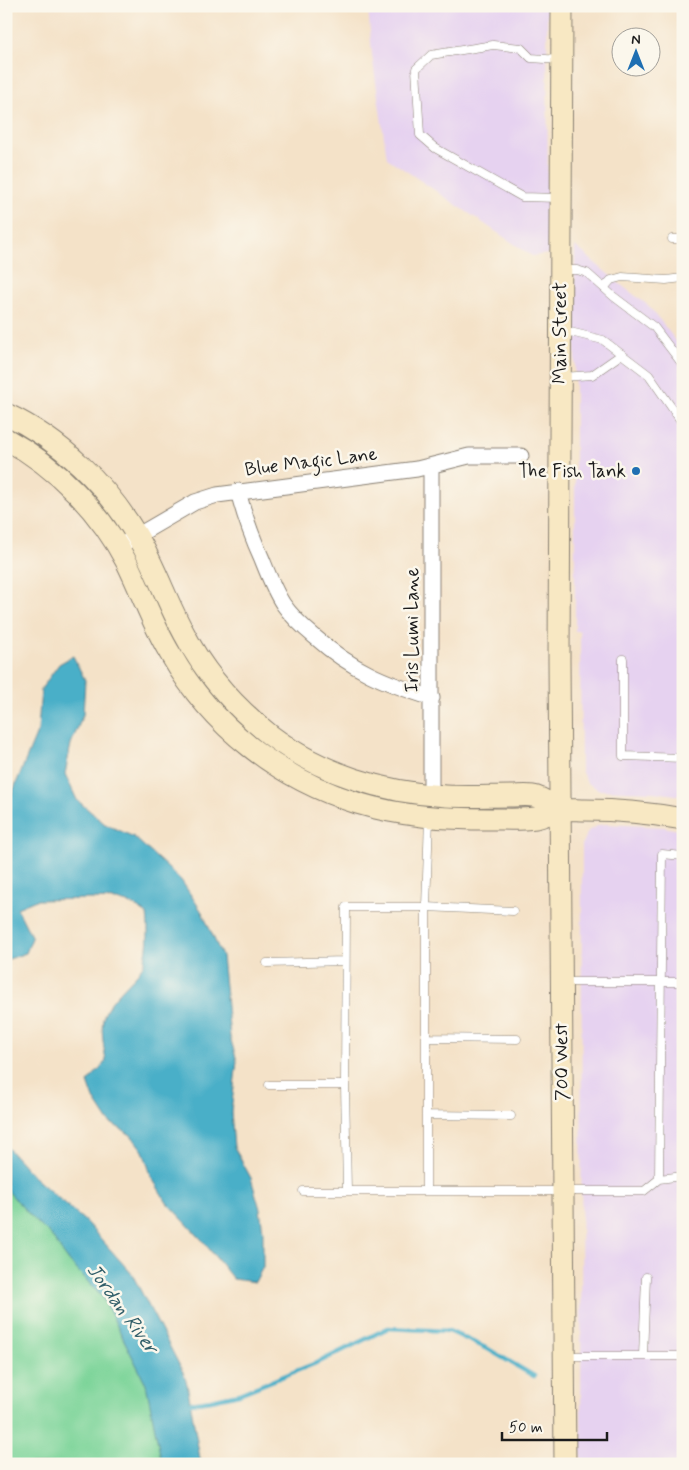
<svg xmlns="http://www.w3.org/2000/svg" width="689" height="1470" viewBox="0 0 689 1470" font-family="Mynerve,sans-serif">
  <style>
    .built { fill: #e6d2f0 }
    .green { fill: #7cd499; stroke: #4c785a }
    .water { fill: #49afc8; stroke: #326672 }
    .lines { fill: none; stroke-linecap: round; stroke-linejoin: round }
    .stream { stroke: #49afc8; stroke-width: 4.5 }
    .lane-casing { stroke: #887f72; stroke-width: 9 }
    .street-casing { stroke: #887f72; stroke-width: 17 }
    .secondary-casing { stroke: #887f72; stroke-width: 23 }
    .lane { stroke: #fff; stroke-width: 8 }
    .street { stroke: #fff; stroke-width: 15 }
    .secondary { stroke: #f8e8c3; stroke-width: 21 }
    .poi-dot { fill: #1f6fb2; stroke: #fbf7ec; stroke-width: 2 }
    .labels { text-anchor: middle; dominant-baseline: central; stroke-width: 5; stroke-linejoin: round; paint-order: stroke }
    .street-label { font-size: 19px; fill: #1c1c1c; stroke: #fbf7ec }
    .poi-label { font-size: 19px; fill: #1c1c1c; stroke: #fbf7ec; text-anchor: end }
    .water-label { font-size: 20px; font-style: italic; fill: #305e69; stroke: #fbf7ec }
  </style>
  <rect width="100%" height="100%" fill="#fbf7ec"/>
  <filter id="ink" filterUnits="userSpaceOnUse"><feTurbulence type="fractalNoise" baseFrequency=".02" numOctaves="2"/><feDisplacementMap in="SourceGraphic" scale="10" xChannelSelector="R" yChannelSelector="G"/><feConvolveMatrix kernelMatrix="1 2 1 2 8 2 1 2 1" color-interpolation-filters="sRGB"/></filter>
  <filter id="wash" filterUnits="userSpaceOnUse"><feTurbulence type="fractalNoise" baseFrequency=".0096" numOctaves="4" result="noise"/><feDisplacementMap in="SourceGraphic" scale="20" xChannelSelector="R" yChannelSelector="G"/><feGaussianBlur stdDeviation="1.12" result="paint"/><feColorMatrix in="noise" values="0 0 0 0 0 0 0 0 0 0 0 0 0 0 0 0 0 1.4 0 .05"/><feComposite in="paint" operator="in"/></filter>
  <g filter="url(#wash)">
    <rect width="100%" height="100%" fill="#f4e2c8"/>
    <path class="built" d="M 368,6 L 547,6 L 548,254 L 532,256 L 387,158 L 372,55 Z
      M 575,246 L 621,285 L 649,306 L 683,350 L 683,796 L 654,792 L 600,790 L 587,783 L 581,770 L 580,631 L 575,631 Z
      M 606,824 L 664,827 L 683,831 L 683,1464 L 581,1464 L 582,845 L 588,831 L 599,825 Z"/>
    <path class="green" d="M 6,1178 L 119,1294 L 176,1464 L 6,1464 Z"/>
    <path class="water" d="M 73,656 L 85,680 L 83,715 L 71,744 L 65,774 L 77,800 L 105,824 L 134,837 L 181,880 L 202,912 L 222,956 L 230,1037 L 237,1061 L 231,1112 L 234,1147 L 251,1178 L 260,1209 L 263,1231 L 263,1267 L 255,1282 L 233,1279 L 202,1240 L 167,1203 L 152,1178 L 143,1151 L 131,1135 L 109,1122 L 94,1099 L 88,1082 L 106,1061 C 104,1049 100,1027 104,1015 C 111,998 126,987 138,973 C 149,960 149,930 147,914 L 134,905 L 117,900 L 92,899 L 36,900 L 17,908 L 32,938 L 26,953 L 6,960 L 6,808 L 38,730 L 41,689 L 59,664 Z
      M 6,1146 L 34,1177 L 86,1222 L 132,1274 L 183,1372 L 187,1384 L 201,1464 L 162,1464 L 146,1384 L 103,1298 L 68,1260 L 50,1234 L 38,1224 L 6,1189 Z"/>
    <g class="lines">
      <path class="stream" d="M 184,1404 L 211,1400 L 239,1394 L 321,1361 L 388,1328 L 449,1331 L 488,1349 L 534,1376"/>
    </g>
  </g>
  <g filter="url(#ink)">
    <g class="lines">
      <g class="lane-casing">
        <path id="lane" d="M 559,198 L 522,197 L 435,148 L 420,135 L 416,69 L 431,55 L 493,45 L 521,48 L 531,58 L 560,60
          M 672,239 L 683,239
          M 562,270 L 577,270 L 587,273 L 613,296 L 654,327 L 683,365
          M 604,288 L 611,280 L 622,277 L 666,280 L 683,278
          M 562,330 L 603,340 L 649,375 L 683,424
          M 562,377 L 592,375 L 622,354
          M 623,659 L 623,756 L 683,758
          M 513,911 L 426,907 L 346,907 L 345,1085 L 347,1191 L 644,1191 L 659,1179 L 683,1176
          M 267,963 L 345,961
          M 563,982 L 683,982
          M 426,1038 L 517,1039
          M 269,1085 L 345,1085
          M 426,1115 L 511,1116
          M 659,1179 L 662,854 L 683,856
          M 426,1190 L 426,907 L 429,818
          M 303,1191 L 347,1191
          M 566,1356 L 683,1356
          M 643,1356 L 646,1277"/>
      </g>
      <g class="street-casing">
        <path id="street" d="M 238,491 C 244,515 252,537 262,559 C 268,574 274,590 283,604 C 292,617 303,627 315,637 C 352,670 385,683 432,698
          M 128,541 L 195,502 L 217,495 L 417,469 L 469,456 L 521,456
          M 431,795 L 431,466"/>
      </g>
      <g class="secondary-casing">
        <path id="secondary" d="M 562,6 L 559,660 L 565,1464
          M 6,414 C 61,440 106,484 137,536 C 156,568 167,603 185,635 C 205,674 236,708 270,735 C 320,773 384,793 446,796 C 468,797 489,796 511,796 C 518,796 526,795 533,796 C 542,797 552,806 560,810
          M 6,439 C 57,467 100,511 127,563 C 142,593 153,626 171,655 C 211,726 279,779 357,803 C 403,817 445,819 492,819 C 506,819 521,820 535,818 C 543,817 551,812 559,810 C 567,809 577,810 585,810 C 618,810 650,813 683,819"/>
      </g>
      <use href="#lane" class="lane"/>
      <use href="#street" class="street"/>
      <use href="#secondary" class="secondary"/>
    </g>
  </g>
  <circle class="poi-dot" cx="636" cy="471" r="5"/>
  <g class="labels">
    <g class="street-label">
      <text transform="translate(560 333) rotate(-90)">Main Street</text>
      <text transform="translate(311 462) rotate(-7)">Blue Magic Lane</text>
      <text transform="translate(412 630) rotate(-90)">Iris Lumi Lane</text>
      <text transform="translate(562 1062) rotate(-91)">700 West</text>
    </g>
    <g class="poi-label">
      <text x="626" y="471">The Fish Tank</text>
    </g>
    <g class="water-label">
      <text transform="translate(122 1309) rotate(54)">Jordan River</text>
    </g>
  </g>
  <rect width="689" height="1470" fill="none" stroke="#fbf7ec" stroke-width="25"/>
  <g transform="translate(636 52)"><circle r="24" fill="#fbf7ec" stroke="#a29f99"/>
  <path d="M0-4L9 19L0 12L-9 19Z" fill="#1f6fb2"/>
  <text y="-8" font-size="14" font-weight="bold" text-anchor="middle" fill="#1c1c1c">N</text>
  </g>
  <path d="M502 1432v8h105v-8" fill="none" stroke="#1c1c1c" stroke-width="2.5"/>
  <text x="509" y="1432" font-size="15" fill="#1c1c1c" stroke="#fbf7ec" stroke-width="4" paint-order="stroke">50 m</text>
</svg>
